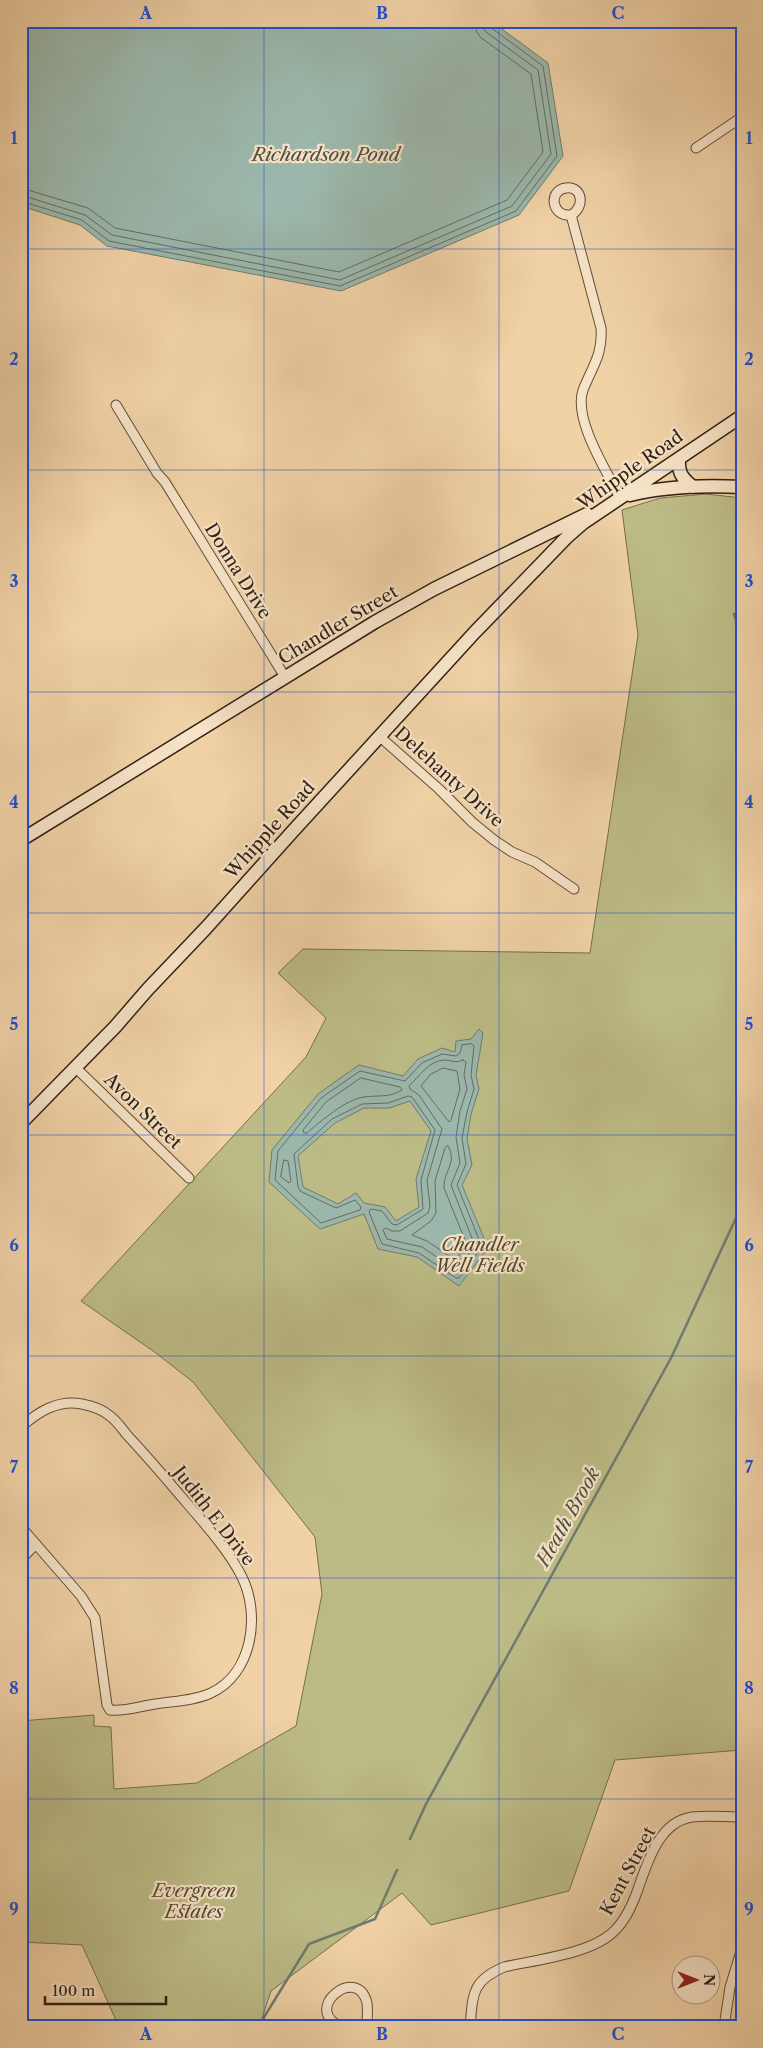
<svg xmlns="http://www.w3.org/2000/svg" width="763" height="2048" viewBox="0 0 763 2048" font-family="'Libre Caslon Text',serif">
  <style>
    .green { fill: #bcbb86; stroke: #766e4e }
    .water { fill: #9bb7ab; stroke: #707b6f; fill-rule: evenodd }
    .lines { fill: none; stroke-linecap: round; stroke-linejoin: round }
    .shore { stroke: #656c60; stroke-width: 1 }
    .stream { stroke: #707b6f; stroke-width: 2.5 }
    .street-casing { stroke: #604e3a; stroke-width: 11 }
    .secondary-casing { stroke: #2f2216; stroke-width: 15 }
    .street { stroke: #f6e2c6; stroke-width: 9 }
    .secondary { stroke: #f6e2c6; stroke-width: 12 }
    .grid { fill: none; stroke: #1d4ed8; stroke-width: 1; stroke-opacity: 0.55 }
    .labels { text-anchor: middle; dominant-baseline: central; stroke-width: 4.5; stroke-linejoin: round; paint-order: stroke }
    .street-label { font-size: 18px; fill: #2f2216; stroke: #f6e2c6 }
    .park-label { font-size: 18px; font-style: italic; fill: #524832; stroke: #f6e2c6 }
    .water-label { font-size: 19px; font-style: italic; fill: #4f4f43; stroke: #f6e2c6 }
    .neatline { fill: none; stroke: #1d4ed8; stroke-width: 2 }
    .grid-label { font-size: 16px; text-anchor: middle; font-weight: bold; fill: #1d4ed8 }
  </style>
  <rect width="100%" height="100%" fill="#f1d2a7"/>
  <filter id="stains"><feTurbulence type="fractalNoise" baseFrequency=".004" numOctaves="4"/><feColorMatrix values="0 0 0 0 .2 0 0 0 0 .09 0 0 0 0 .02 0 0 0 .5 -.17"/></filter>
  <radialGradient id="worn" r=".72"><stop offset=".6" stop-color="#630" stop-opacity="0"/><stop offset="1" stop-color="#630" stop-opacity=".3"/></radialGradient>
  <path class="green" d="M 706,494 L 742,498 L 742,1750 L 615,1760 L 569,1891 L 431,1925 L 402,1893 L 271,1991 L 259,2027 L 119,2027 L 82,1945 L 22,1942 L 21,1721 L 94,1715 L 94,1726 L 111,1727 L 114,1789 L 197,1783 L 296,1726 L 322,1594 L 315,1537 L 193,1382 L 156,1353 L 81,1301 L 306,1057 L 326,1018 L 278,973 L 303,949 L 590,953 L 638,635 L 622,510 L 660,498 Z"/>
  <path class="water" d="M 21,21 L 491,21 L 548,63 L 563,156 L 519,215 L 341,291 L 107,246 L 80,225 L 21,206 Z
    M 479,1029 L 483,1033 L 476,1075 L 479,1089 L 471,1114 L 467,1139 L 472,1165 L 462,1185 L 488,1248 L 459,1286 L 417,1257 L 378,1249 L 364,1214 L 320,1229 L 269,1182 L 272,1150 L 318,1094 L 359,1065 L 403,1076 L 418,1059 L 442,1048 L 455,1052 L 456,1041 L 471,1039 ZM 410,1101 L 431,1131 L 416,1179 L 419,1207 L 396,1221 L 385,1207 L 364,1203 L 356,1193 L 338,1204 L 303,1187 L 298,1156 L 335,1123 L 364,1108 L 389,1108 Z"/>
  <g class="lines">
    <path class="shore" d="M 21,188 L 88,208 L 115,228 L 339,272 L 507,200 L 543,152 L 531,74 L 480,37 L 476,30 L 474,21
      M 21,195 L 85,215 L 112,235 L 340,280 L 512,206 L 551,154 L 538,70 L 486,32 L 483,27 L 482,21
      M 21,201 L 82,220 L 109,241 L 340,286 L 516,211 L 557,156 L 543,66 L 490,27 L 488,21
      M 472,1044 L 474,1046 L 471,1075 L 474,1089 L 467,1112 L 462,1138 L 466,1164 L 457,1185 L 482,1247 L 459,1278 L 456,1278 L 419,1253 L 382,1244 L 369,1212 L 371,1209 L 382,1211 L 392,1224 L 397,1225 L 423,1209 L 421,1180 L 435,1130 L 412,1097 L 408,1096 L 388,1103 L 362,1104 L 332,1119 L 294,1154 L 298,1187 L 300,1191 L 336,1208 L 355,1200 L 361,1207 L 360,1210 L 321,1223 L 275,1180 L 278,1151 L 321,1098 L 360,1071 L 405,1081 L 422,1063 L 442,1054 L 456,1056 L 460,1053 L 462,1045 Z
      M 463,1060 L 466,1062 L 464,1075 L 467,1089 L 460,1111 L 456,1137 L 460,1163 L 451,1185 L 475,1246 L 456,1270 L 422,1247 L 387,1239 L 383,1230 L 386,1228 L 392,1231 L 400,1231 L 428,1213 L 430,1206 L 427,1180 L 442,1129 L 419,1095 L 410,1089 L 409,1086 C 419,1077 428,1061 444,1060 C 452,1060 455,1064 463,1060 Z
      M 443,1068 L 457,1071 L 460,1089 L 451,1120 L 449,1122 L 421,1086 L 430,1075 Z
      M 361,1078 L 400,1087 L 402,1090 C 390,1098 377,1095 364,1097 C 346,1099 320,1122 307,1133 L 304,1133 L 303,1130 L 326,1102 Z
      M 448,1146 C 458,1163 443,1171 444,1188 L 467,1245 L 455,1260 L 427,1241 L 412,1235 L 431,1221 L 436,1213 L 435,1181 L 445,1148 Z
      M 284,1160 L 288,1161 L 291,1181 L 289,1183 L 281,1177 Z"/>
    <path class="stream" d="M 734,614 L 742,638
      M 410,1839 L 426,1804 L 671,1358 L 742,1205
      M 258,2027 L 309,1944 L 375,1919 L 397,1870"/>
    <g class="street-casing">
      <path id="street" d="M 696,148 L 742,117
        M 571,215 C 551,217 548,190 566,188 C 583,186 585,208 571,215 L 601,328 C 603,355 592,367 583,390 C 573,420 607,471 620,498
        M 116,405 L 157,473 L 165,482 L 285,677
        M 379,736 L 439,789 L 472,822 L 494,840 L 512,852 L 535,862 L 574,889
        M 75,1067 L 189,1178
        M 21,1427 C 38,1412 58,1399 82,1404 C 92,1406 103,1410 110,1416 C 117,1421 122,1429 128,1436 C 142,1451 155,1466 168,1481 C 191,1509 227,1546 242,1577 C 261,1616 252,1674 211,1693 C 194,1701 173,1701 155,1704 C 141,1706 124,1712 110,1710 L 107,1705 L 95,1618 L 81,1596 L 21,1527
        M 21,1559 L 36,1544
        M 21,2022 L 25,2027
        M 343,2027 C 299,2012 357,1962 367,2003 C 368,2010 367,2019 367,2027
        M 470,2027 C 473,1995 471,1981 504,1967 C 535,1960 588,1954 611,1934 C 624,1923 631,1908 637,1892 C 647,1864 658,1822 692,1817 C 709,1815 725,1817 742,1817
        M 724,2027 L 730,1987 L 742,1948"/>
    </g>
    <g class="secondary-casing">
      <path id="secondary" d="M 679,459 C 678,473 682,478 693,487
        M 630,495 C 666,486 704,485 742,487
        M 21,840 L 375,622 L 434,589 L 587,514
        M 21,1123 L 115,1027 L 148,989 L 206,928 L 293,831 L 475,632 L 566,538 L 583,523 L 742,416"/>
    </g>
    <use href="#street" class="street"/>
    <use href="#secondary" class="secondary"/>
  </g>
  <path class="grid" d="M 264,21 L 264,2027M 499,21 L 499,2027M 21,249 L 742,249M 21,470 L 742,470M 21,692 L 742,692M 21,913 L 742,913M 21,1135 L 742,1135M 21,1356 L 742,1356M 21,1578 L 742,1578M 21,1799 L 742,1799"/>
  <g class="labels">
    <g class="street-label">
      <text transform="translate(630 470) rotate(-35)">Whipple Road</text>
      <text transform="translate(238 571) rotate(58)">Donna Drive</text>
      <text transform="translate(338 625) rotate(-31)">Chandler Street</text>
      <text transform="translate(449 777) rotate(42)">Delehanty Drive</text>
      <text transform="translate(270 830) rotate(-48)">Whipple Road</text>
      <text transform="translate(143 1111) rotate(44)">Avon Street</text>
      <text transform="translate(214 1516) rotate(52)">Judith E Drive</text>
      <text transform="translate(628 1871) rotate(-62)">Kent Street</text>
    </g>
    <g class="park-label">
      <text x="480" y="1245">Chandler<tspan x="480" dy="21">Well Fields</tspan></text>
      <text x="194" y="1891">Evergreen<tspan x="194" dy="21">Estates</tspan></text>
    </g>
    <g class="water-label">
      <text x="326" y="154">Richardson Pond</text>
      <text transform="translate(568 1517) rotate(-61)">Heath Brook</text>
    </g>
  </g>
  <rect width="763" height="2048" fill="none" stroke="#f1d2a7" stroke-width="55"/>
  <g transform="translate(696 1980) rotate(90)"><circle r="24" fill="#f6e2c6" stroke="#a69580"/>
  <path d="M0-4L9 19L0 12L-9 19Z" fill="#8f2418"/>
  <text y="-8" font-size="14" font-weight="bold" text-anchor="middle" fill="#2f2216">N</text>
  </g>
  <path d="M45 1996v8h121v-8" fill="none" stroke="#2f2216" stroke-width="2.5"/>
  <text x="52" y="1996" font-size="15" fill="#2f2216" stroke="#f6e2c6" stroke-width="4" paint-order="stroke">100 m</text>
  <rect x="28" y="28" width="708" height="1992" class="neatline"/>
  <g class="grid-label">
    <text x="146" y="19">A</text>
    <text x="382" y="19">B</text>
    <text x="618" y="19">C</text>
    <text x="14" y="144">1</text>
    <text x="749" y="144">1</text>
    <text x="14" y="365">2</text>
    <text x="749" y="365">2</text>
    <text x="14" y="587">3</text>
    <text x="749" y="587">3</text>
    <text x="14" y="808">4</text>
    <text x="749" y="808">4</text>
    <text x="14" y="1030">5</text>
    <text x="749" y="1030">5</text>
    <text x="14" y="1251">6</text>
    <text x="749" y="1251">6</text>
    <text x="14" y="1473">7</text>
    <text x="749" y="1473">7</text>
    <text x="14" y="1694">8</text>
    <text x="749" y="1694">8</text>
    <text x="14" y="1915">9</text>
    <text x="749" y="1915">9</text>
    <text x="146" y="2040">A</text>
    <text x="382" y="2040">B</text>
    <text x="618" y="2040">C</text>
  </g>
  <rect width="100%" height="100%" filter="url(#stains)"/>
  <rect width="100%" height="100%" fill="url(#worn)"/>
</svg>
